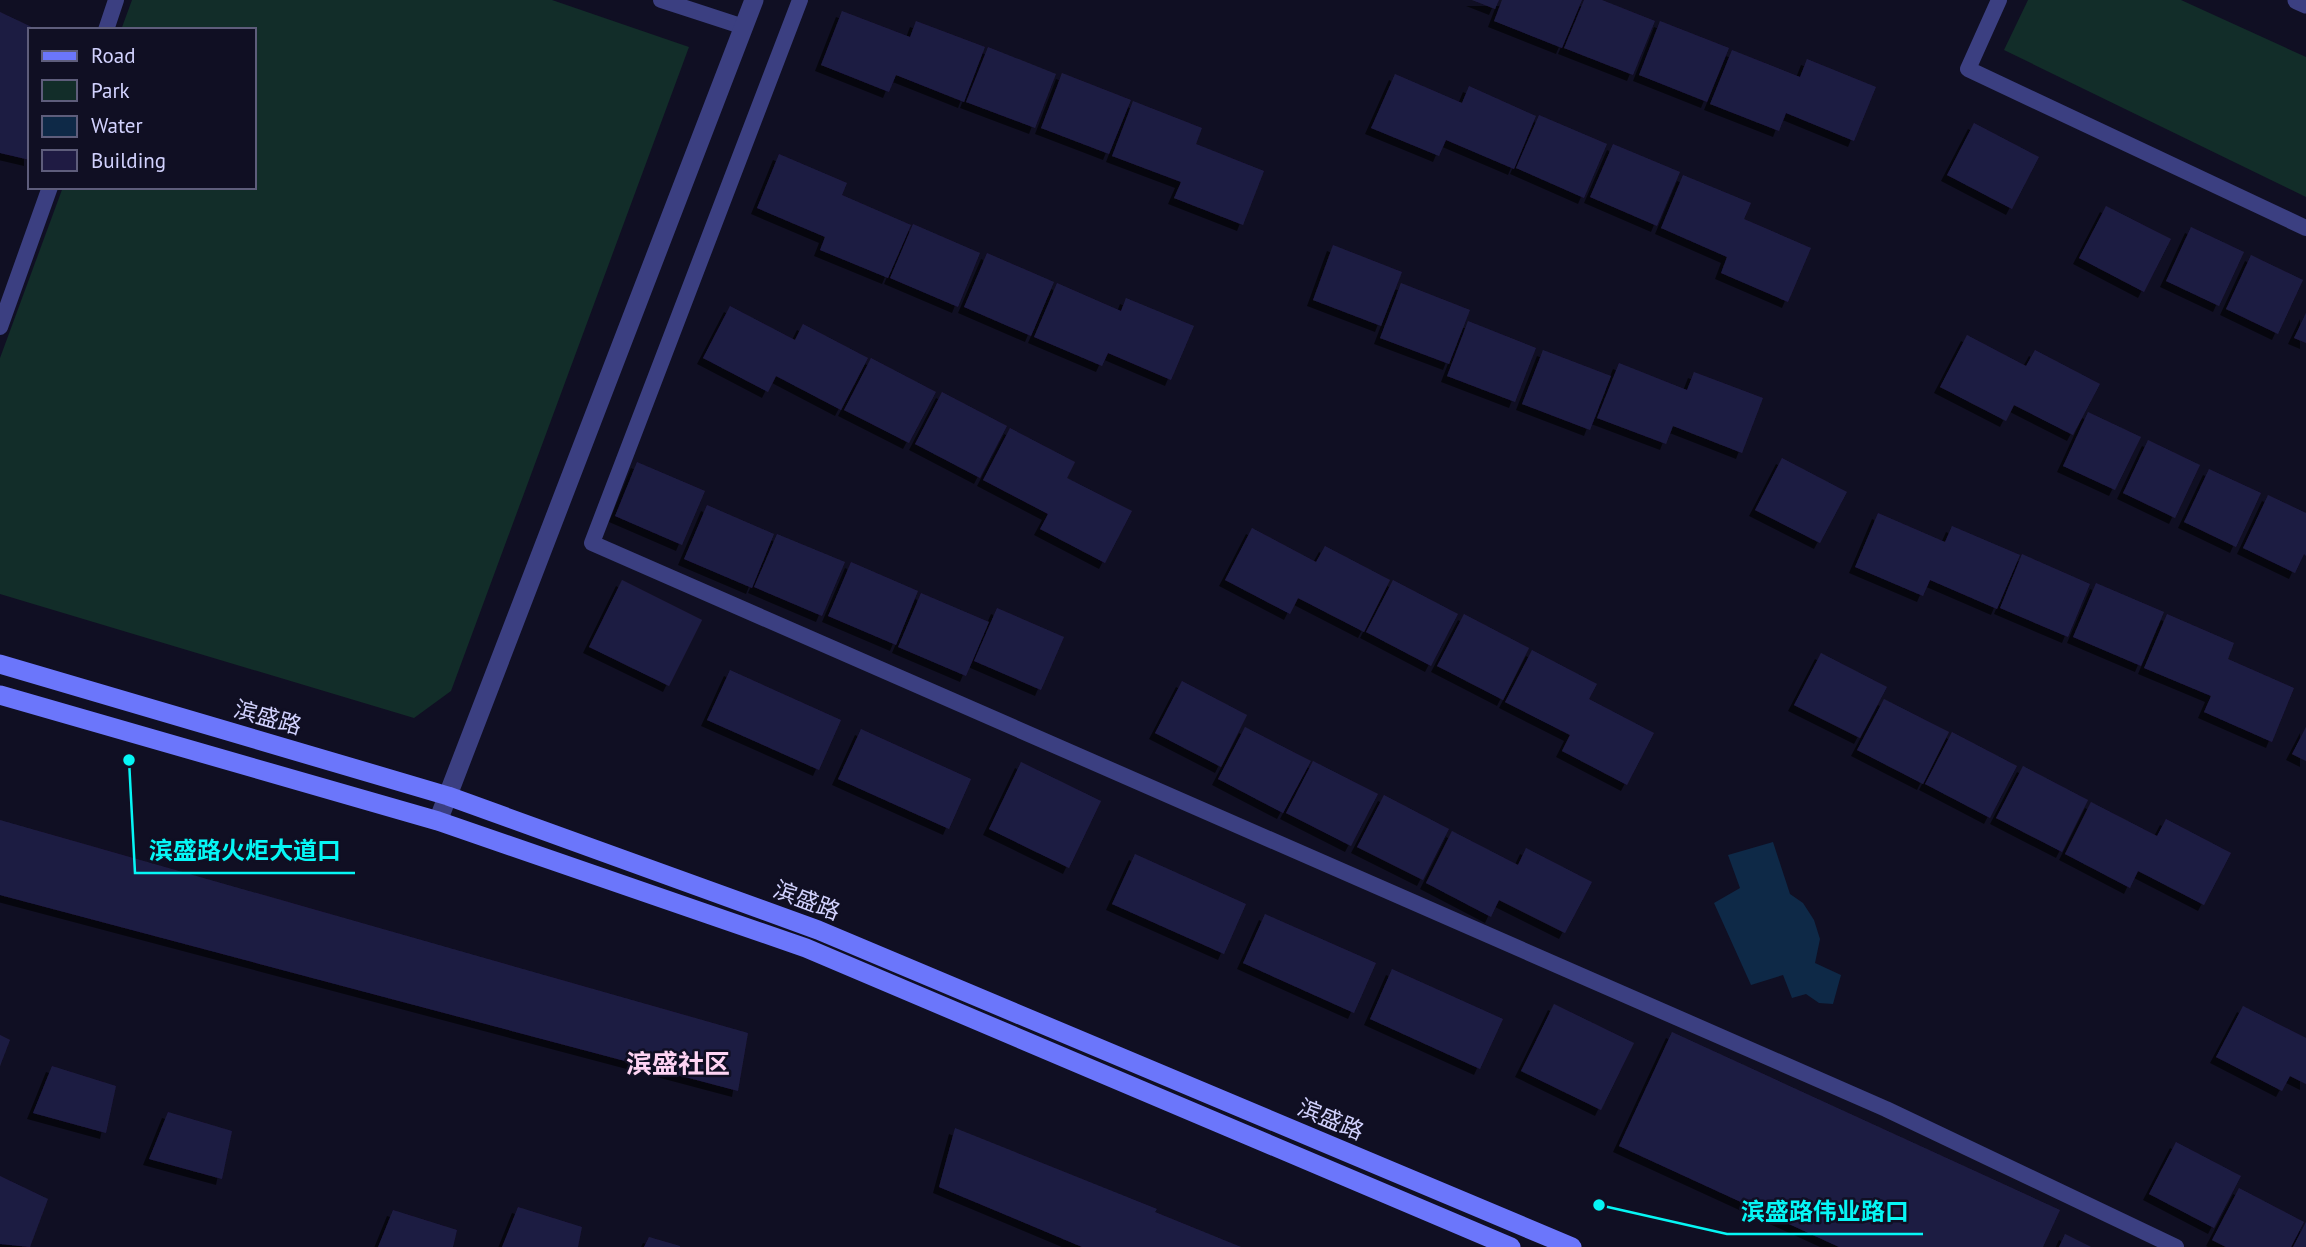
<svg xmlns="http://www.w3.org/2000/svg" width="2306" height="1247" viewBox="0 0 2306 1247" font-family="'PT Sans','Noto Sans SC',sans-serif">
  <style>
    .green { fill: #122d29 }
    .water { fill: #0e2947 }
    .building { fill: #1f1b43; filter: url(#shadow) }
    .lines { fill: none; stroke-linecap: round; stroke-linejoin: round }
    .service { stroke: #3b3f81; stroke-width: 16 }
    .minor { stroke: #3b3f81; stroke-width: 19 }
    .secondary { stroke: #6b76fb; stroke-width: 19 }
    .labels { text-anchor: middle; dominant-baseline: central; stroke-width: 5; stroke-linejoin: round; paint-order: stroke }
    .street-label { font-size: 23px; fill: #d2d2fe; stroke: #100f23 }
    .quarter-label { font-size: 26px; font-weight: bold; fill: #fed4f3; stroke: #100f23 }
    .leader { fill: none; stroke: #06f6f5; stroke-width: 2.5 }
    .callout-dot { fill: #06f6f5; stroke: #100f23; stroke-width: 2.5 }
    .callout-label { font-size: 24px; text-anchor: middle; font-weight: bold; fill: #06f6f5; stroke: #100f23; stroke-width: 5; stroke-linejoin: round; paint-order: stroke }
  </style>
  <defs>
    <filter id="shadow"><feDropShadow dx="-6" dy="6" stdDeviation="0" flood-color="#0009"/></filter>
  </defs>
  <rect width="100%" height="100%" fill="#100f23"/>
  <path class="green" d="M 132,0 L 552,0 L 689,47 L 451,691 L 414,718 L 0,594 L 0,358 L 63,187 L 254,187 L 254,30 L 121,30 Z
    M 2028,0 L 2181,0 L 2306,57 L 2306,197 L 2004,50 Z"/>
  <path class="water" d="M 1773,842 L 1790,894 L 1803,903 L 1814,920 L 1820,939 L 1815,963 L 1841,975 L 1833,1004 L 1819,1003 L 1806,994 L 1792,998 L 1783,975 L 1751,985 L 1714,903 L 1740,888 L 1728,855 Z"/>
  <path class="building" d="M 1472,0 L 1499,0 L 1495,9 Z
    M 1502,0 L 1582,0 L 1562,48 L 1494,21 Z
    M 1584,0 L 1602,0 L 1655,21 L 1633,75 L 1564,48 Z
    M 842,11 L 910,37 L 916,21 L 985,47 L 964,102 L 896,75 L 889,92 L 821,65 Z
    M 0,12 L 38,30 L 30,30 L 30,160 L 0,153 Z
    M 1660,21 L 1729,48 L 1707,102 L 1639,75 Z
    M 988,47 L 1056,74 L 1035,128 L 966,102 Z
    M 1732,50 L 1800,77 L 1807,59 L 1876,87 L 1854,141 L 1786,113 L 1779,131 L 1710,104 Z
    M 1062,73 L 1131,100 L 1109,154 L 1041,128 Z
    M 1395,74 L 1462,103 L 1469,86 L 1536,116 L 1514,169 L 1446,140 L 1439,156 L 1371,128 Z
    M 1133,101 L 1202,128 L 1196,144 L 1264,171 L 1243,225 L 1174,198 L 1181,182 L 1112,156 Z
    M 1539,115 L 1607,144 L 1584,198 L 1516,168 Z
    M 1974,123 L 2039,157 L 2012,209 L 1947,175 Z
    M 1613,144 L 1680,172 L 1657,226 L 1590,197 Z
    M 779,154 L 847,183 L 842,195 L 911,225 L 888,278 L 820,250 L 825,237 L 757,208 Z
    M 1683,175 L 1751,203 L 1744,219 L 1811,248 L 1788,302 L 1721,273 L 1727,257 L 1661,228 Z
    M 2106,206 L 2171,239 L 2144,292 L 2079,258 Z
    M 913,224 L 980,253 L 958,307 L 890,278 Z
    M 2191,227 L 2244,252 L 2219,306 L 2166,281 Z
    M 1333,245 L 1402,272 L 1381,326 L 1313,300 Z
    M 987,253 L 1054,282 L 1031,336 L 964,307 Z
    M 2251,255 L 2303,280 L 2278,334 L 2226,309 Z
    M 1057,283 L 1121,311 L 1126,298 L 1194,326 L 1171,380 L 1108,353 L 1102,366 L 1034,337 Z
    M 1401,283 L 1470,310 L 1449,364 L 1380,338 Z
    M 730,306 L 795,340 L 803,324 L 868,358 L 841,410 L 776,376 L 768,392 L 703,358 Z
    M 2306,313 L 2306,343 L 2294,338 Z
    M 1468,321 L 1536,348 L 1515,402 L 1447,376 Z
    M 1967,335 L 2026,366 L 2035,350 L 2100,384 L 2073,435 L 2014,405 L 2006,421 L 1940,387 Z
    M 1543,350 L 1611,376 L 1590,430 L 1522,404 Z
    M 871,358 L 936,392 L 909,443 L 844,410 Z
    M 1619,363 L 1687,390 L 1694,372 L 1763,398 L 1742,453 L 1673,426 L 1666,444 L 1597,418 Z
    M 942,392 L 1007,426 L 980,478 L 915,444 Z
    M 2088,412 L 2141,437 L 2115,490 L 2063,466 Z
    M 1010,428 L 1075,462 L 1067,478 L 1132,511 L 1105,563 L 1040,529 L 1048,514 L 983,480 Z
    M 2148,440 L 2200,465 L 2175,518 L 2123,493 Z
    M 1782,458 L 1847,492 L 1820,543 L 1755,510 Z
    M 637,462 L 705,491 L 682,545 L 615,516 Z
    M 2209,469 L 2261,493 L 2236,547 L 2184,522 Z
    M 2268,495 L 2306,513 L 2306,556 L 2304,554 L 2295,573 L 2243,548 Z
    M 707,505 L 774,534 L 752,588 L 684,559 Z
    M 1878,513 L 1945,542 L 1952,526 L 2020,555 L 1997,609 L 1930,580 L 1923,596 L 1855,567 Z
    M 1252,528 L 1316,562 L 1325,546 L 1390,580 L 1364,632 L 1298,598 L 1290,614 L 1225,580 Z
    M 777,534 L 845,562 L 822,616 L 754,587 Z
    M 2022,554 L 2090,584 L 2068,637 L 2000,608 Z
    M 851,562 L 918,591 L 896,645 L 828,616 Z
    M 622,580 L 702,620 L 669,686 L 589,647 Z
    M 1393,580 L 1458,614 L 1431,666 L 1366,632 Z
    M 2096,583 L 2164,612 L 2141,666 L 2073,637 Z
    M 921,593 L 989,622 L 966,676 L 898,647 Z
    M 997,608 L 1064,637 L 1041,690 L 974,661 Z
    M 1464,614 L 1529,648 L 1503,700 L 1437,666 Z
    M 2167,614 L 2234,643 L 2228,659 L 2294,688 L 2272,742 L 2204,712 L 2211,696 L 2144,668 Z
    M 1532,650 L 1597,684 L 1589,699 L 1654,733 L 1627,785 L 1562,751 L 1570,735 L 1505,702 Z
    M 1821,653 L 1887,687 L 1860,738 L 1794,705 Z
    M 730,670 L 841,720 L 819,770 L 707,720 Z
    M 1182,681 L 1247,715 L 1221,767 L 1155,733 Z
    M 1884,699 L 1949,732 L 1923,784 L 1857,750 Z
    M 1245,727 L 1311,761 L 1283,813 L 1218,779 Z
    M 2306,727 L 2306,761 L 2292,754 Z
    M 861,729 L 971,779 L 949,829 L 838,779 Z
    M 1952,732 L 2017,766 L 1990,818 L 1925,784 Z
    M 1313,761 L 1378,794 L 1351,846 L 1286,813 Z
    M 1021,762 L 1101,801 L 1069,868 L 989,829 Z
    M 2023,766 L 2088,800 L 2062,852 L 1996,818 Z
    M 1384,795 L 1449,829 L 1423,880 L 1357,847 Z
    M 2091,802 L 2157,836 L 2166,819 L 2231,853 L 2204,905 L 2138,871 L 2130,888 L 2065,854 Z
    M 0,820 L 748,1033 L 738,1091 L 0,895 Z
    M 1452,831 L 1518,865 L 1526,848 L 1592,882 L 1565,933 L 1499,900 L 1491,917 L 1426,883 Z
    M 1135,854 L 1246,904 L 1224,954 L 1112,904 Z
    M 1265,914 L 1376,963 L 1354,1013 L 1243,963 Z
    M 1392,969 L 1503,1019 L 1480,1069 L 1370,1019 Z
    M 1554,1004 L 1634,1043 L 1601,1110 L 1521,1071 Z
    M 2243,1006 L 2306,1038 L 2306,1084 L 2290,1076 L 2282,1091 L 2216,1057 Z
    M 1672,1032 L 2060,1210 L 2043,1247 L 1839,1247 L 1619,1146 Z
    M 0,1035 L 10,1040 L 0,1066 Z
    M 52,1066 L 116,1086 L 106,1133 L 33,1113 Z
    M 168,1112 L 232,1131 L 222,1179 L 149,1159 Z
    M 955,1128 L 1157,1209 L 1155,1212 L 1241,1247 L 1082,1247 L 939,1187 Z
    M 2176,1142 L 2241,1176 L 2214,1228 L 2149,1194 Z
    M 0,1176 L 48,1199 L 30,1247 L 0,1244 Z
    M 2239,1188 L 2304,1222 L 2291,1247 L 2226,1247 L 2212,1240 Z
    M 518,1207 L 582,1227 L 578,1247 L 502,1247 Z
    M 393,1210 L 457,1230 L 453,1247 L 378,1247 Z
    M 2306,1222 L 2306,1247 L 2293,1247 Z
    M 2065,1234 L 2091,1247 L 2059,1247 Z
    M 649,1237 L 680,1246 L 680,1247 L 644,1247 Z"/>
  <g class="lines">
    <path class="service" d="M 661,0 L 744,27
      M 800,0 L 592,543 L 1886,1109 L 2176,1247
      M 1999,0 L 1968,69 L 2306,228
      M 106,30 L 116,0
      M 0,327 L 50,187"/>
    <path class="minor" d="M 2297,0 L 2306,4
      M 438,821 L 754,0"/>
    <path class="secondary" d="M 0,664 L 448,796 L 818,930 L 1572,1247
      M 0,695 L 438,821 L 806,948 L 1511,1247"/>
  </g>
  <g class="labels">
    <g class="street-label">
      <text transform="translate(268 717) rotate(16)">滨盛路</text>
      <text transform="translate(807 900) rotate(21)">滨盛路</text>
      <text transform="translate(1331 1119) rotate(23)">滨盛路</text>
    </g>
    <g class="quarter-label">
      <text x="678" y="1063">滨盛社区</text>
    </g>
  </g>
  <path class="leader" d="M129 760L135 873H355M1599 1205L1727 1234H1923"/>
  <g class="callout-dot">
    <circle cx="129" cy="760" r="7"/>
    <circle cx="1599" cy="1205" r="7"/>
  </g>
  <g class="callout-label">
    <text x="245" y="859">滨盛路火炬大道口</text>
    <text x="1825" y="1220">滨盛路伟业路口</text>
  </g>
  <rect x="28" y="28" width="228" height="161" fill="#100f23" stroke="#5e5d7b" stroke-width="2"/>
  <rect x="42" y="51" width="35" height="10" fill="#6b76fb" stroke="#5e5d7b" stroke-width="2"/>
  <text x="91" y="63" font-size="21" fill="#d2d2fe">Road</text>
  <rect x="42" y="80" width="35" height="21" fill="#122d29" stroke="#5e5d7b" stroke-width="2"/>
  <text x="91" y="98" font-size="21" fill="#d2d2fe">Park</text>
  <rect x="42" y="116" width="35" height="21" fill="#0e2947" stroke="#5e5d7b" stroke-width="2"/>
  <text x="91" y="133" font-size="21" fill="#d2d2fe">Water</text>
  <rect x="42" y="150" width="35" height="21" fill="#1f1b43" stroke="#5e5d7b" stroke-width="2"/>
  <text x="91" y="168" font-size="21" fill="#d2d2fe">Building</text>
</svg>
